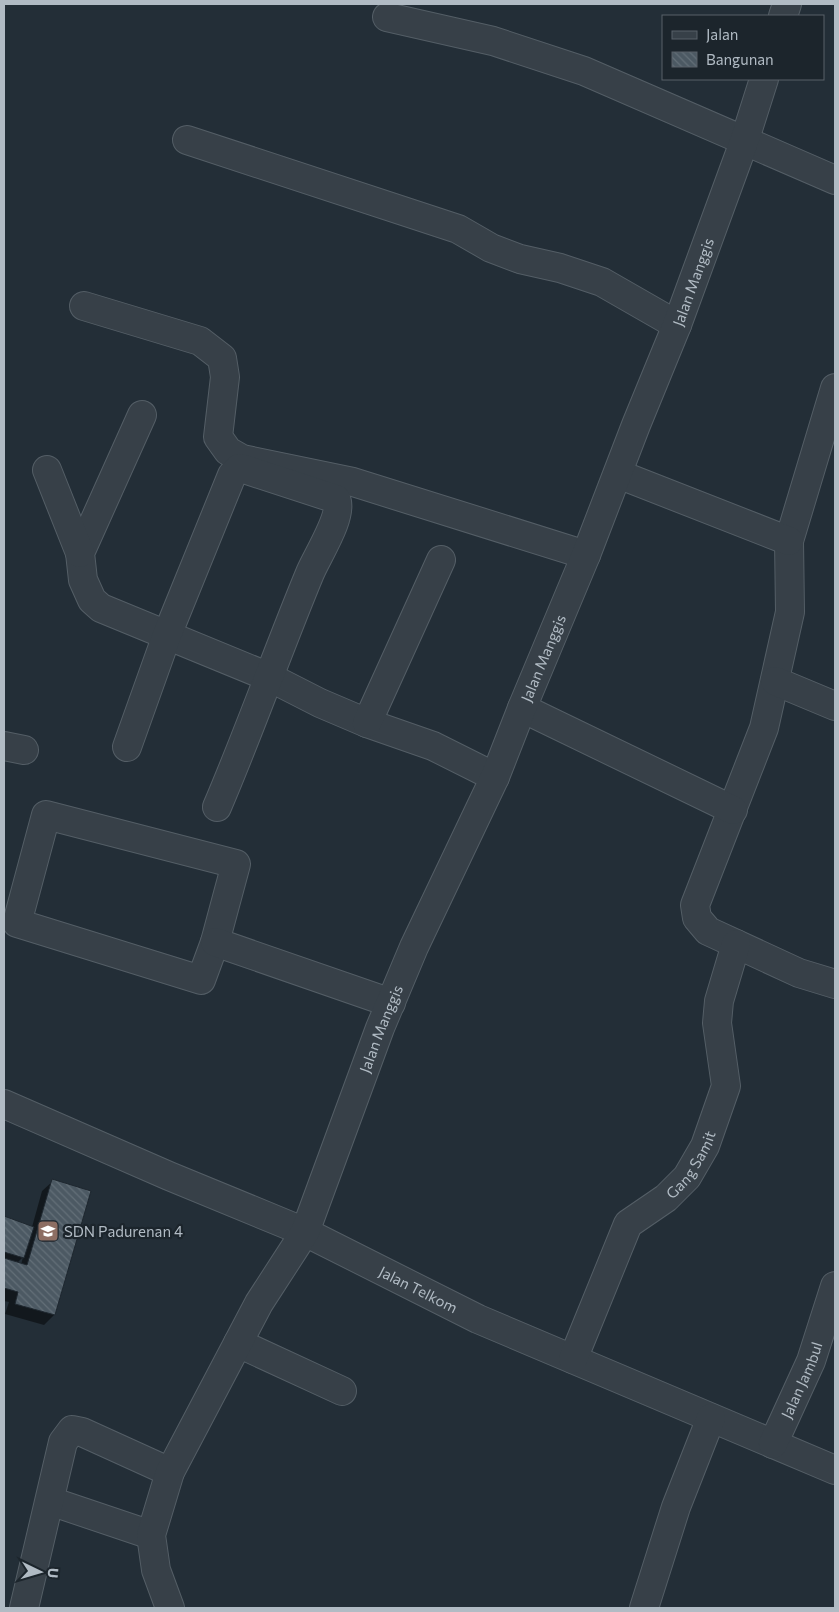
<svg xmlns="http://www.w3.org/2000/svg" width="839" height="1612" viewBox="0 0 839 1612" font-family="Commissioner,sans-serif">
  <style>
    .shadow { fill: #0007; fill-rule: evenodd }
    .building { fill: url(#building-back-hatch); stroke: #1e272f }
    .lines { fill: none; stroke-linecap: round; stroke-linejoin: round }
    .street-casing { stroke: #545e66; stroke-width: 30 }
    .street { stroke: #374048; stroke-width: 28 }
    .labels { text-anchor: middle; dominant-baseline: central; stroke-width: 4.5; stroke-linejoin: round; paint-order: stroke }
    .street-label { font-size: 15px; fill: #b1bbc4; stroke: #1c252c }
    .poi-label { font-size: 15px; fill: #b1bbc4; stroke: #1c252c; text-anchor: start }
  </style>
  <defs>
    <pattern id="building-back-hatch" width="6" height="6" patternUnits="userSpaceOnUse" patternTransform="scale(1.25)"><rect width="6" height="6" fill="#4c5963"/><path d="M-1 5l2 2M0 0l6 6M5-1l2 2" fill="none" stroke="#636f78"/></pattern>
  </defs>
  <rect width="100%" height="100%" fill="#232e37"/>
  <path class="shadow" d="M 53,1181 L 90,1192 L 54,1315 L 44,1325 L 5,1314 L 9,1302 L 4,1301 L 4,1218 L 32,1227 L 42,1191 ZM 23,1257 L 21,1265 L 17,1264 L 18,1262 Z"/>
  <path class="building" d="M 52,1179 L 91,1191 L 55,1315 L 15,1304 L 18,1292 L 4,1288 L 4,1258 L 27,1265 Z
    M 4,1216 L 34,1227 L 24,1258 L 4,1252 Z"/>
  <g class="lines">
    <g class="street-casing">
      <g id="street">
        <path d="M 783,16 L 787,4"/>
        <path d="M 387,17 L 493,41 L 584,71 L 835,180"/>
        <path d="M 187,140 L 458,229 L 491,248 L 520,259 L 560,268 L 602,282 L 677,325"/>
        <path d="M 84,306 L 200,341 L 222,358 L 225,377 L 218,437 L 228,451 L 242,459 L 353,482 L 586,555"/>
        <path d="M 835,388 L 789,541 L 790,612 L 764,728 L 695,905 L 697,918 L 708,931 L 799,973 L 835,984"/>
        <path d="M 142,415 L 80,553 L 83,580 L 92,600 L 101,608 L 269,677 L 320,703 L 367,723 L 433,746 L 495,777"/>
        <path d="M 47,470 L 80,553"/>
        <path d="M 618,474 L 789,541"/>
        <path d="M 775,681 L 835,706"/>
        <path d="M 522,708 L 733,810"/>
        <path d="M 367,723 L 441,560"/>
        <path d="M 4,746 L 24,750"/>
        <path d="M 127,747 L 167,635 L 232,475 L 239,468 L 244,469 L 336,499 C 344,515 317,556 310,573 C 278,650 250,730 217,807"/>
        <path d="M 46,815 L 236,864 L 215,942 L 201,980 L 17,923 Z"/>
        <path d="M 215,942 L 391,1003"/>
        <path id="s1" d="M 4,1104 L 169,1176 L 305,1232 L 478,1319 L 835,1470"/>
        <path d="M 238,1343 L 342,1391"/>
        <path id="s2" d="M 573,1359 L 628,1224 L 666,1198 L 687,1177 L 705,1146 L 726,1086 L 717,1023 L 719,1001 L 736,944"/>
        <path id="s3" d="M 773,1444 L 811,1361 L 835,1286"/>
        <path d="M 50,1501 L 151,1535"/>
        <path d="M 24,1608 L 63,1442 L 72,1430 L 82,1432 L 170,1472"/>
        <path id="s4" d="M 170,1608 L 156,1570 L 151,1535 L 170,1472 L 259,1303 L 305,1232 L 380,1028 L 414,947 L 495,777 L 522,708 L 586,555 L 636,425 L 677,325 L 744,142 L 764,79"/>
        <path d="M 644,1608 L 676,1507 L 711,1418"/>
      </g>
    </g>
    <use href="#street" class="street"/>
  </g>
  <defs>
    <g id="school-square" transform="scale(1.125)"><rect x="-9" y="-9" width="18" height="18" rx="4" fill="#8d6e63" stroke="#1c252c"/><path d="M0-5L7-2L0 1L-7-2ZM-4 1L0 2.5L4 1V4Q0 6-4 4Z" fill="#fff"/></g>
  </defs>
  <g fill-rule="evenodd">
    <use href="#school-square" x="48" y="1231"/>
  </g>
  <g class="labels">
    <g class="street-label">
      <text stroke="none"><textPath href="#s4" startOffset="1444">Jalan Manggis</textPath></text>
      <text stroke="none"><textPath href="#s4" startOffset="1039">Jalan Manggis</textPath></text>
      <text stroke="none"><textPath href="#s4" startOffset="634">Jalan Manggis</textPath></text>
      <text stroke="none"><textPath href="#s2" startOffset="234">Gang Samit</textPath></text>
      <text stroke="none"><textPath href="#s1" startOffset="454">Jalan Telkom</textPath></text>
      <text stroke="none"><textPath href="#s3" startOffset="70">Jalan Jambul</textPath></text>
    </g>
    <g class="poi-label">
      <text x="64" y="1231">SDN Padurenan 4</text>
    </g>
  </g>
  <rect width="839" height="1612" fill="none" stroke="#b1bbc4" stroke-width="10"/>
  <rect x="662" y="15" width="162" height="65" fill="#1c252c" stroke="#586169"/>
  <rect x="672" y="31" width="25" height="8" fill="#374048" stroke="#586169"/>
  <text x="706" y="40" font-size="15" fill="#b1bbc4">Jalan</text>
  <rect x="672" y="52" width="25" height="15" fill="url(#building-back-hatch)" stroke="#586169"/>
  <text x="706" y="65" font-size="15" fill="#b1bbc4">Bangunan</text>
  <g transform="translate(40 1572) rotate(95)" stroke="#1c252c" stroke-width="4" paint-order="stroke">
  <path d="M0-4L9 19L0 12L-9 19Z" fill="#b1bbc4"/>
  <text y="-8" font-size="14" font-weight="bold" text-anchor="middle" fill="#b1bbc4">U</text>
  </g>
</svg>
